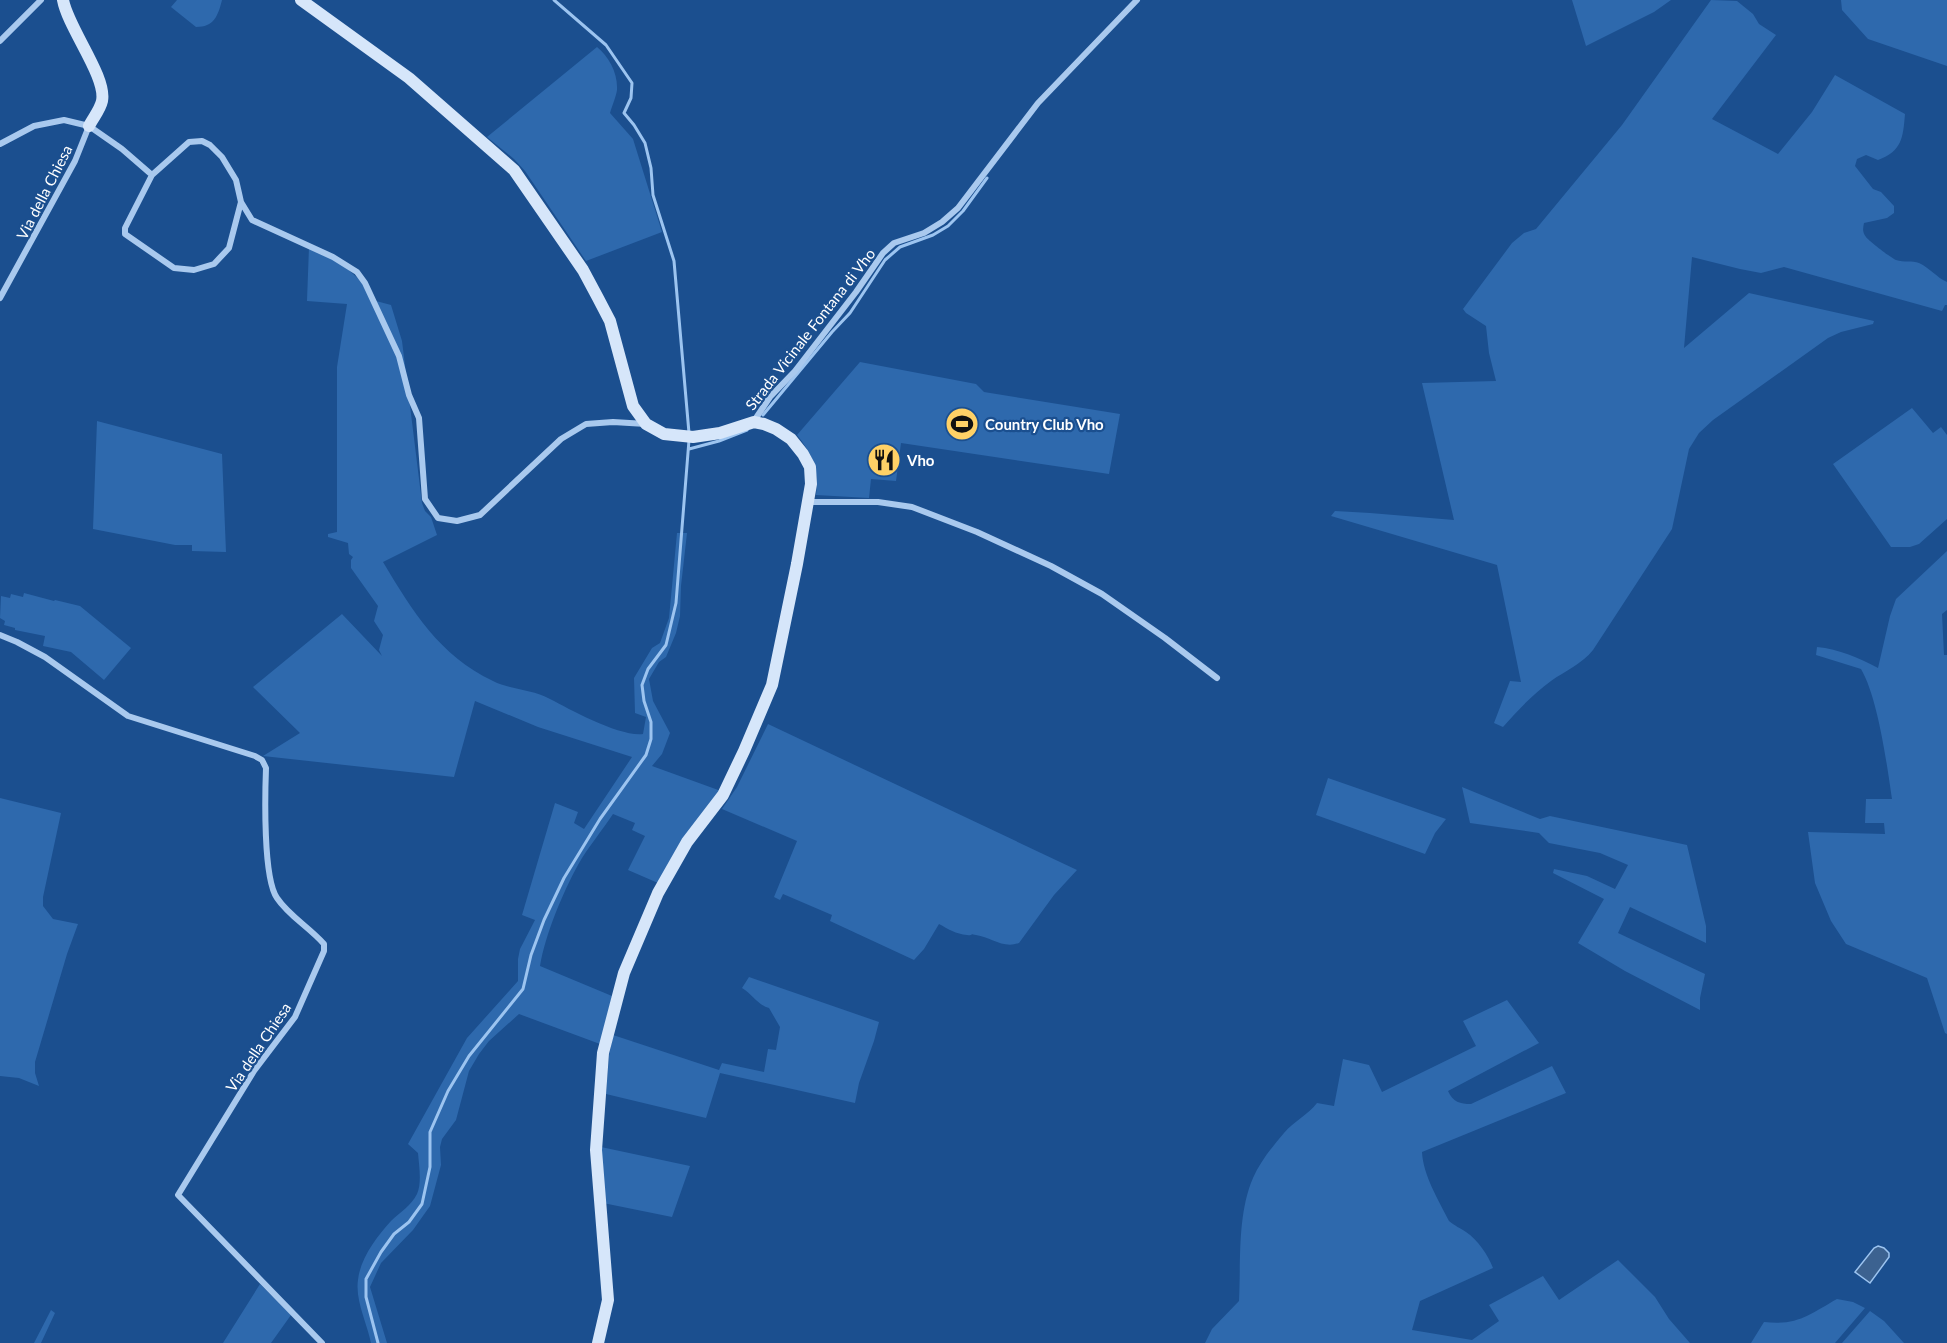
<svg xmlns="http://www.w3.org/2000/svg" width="1947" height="1343" viewBox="0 0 1947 1343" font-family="Lato,sans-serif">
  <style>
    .green { fill: #2e69ad }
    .water { fill: #3c6290; stroke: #9cc4f0; stroke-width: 1.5 }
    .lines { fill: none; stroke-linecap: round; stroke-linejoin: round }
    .stream { stroke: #9cc4f0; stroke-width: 3 }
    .street { stroke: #a9c9ee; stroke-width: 6 }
    .secondary { stroke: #d6e6fa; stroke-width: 12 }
    .labels { text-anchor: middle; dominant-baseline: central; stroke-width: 4.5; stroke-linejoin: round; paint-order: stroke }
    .street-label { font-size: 15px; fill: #fff; stroke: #1b4f8f }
    .poi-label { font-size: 15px; font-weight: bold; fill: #fff; stroke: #1b4f8f; text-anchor: start }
  </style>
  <rect width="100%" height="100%" fill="#1b4f8f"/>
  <path class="green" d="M 177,0 L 222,0 C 218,16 214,27 196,27 L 171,7 Z
    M 1572,0 L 1671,0 L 1654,12 L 1586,46 Z
    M 1711,0 L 1737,1 L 1753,14 L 1759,24 L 1776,35 L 1712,119 L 1778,154 L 1812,112 L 1835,75 L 1905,114 C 1903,138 1902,151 1878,160 L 1866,155 L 1857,159 L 1855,166 L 1873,189 L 1881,192 L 1894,206 L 1894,213 L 1887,218 L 1864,223 C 1863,228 1862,232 1866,237 C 1869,241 1891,258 1896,260 C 1904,263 1912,260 1919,263 C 1930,268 1936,277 1947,282 L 1947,305 L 1945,305 L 1942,311 L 1784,267 L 1761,273 L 1740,269 L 1692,257 L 1684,348 L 1749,293 L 1874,321 L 1873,324 L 1841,332 L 1828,338 L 1713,420 L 1699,433 L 1689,449 L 1672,529 L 1593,650 C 1582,664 1565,671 1551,681 C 1533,694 1518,710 1503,727 L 1494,723 L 1510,681 L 1521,682 L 1497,565 L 1331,516 L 1335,511 L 1370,513 L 1454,520 L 1422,383 L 1496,381 L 1489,353 L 1486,326 L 1466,313 L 1463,309 L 1512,243 L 1524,233 L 1536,229 L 1622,125 Z
    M 1841,0 L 1947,0 L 1947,66 L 1868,39 L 1842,10 Z
    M 597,47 C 609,57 618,73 617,90 C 616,97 612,106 610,113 L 633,139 L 662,232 L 586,261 L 525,171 L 514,159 L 487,137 Z
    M 309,247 L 342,264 L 363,283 L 376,301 L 391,305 L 402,341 L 422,503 L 425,511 L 431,517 L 437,535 L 383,562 C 413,612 439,655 493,681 C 511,690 532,689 550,699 C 571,710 620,737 643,734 L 646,717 L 635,713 L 634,678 L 652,648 L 660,643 L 669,618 L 677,533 L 687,533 L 681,586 L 680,616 L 676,633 L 666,657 L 659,662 L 649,679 L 653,701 L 670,733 L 662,754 L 652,766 L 721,791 L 658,883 L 628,870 L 645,836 L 632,830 L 635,823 L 613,814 C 602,831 588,847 578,865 C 563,892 545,935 540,966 L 612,996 L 600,1044 L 519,1014 L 489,1041 L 479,1054 L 469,1071 L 456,1120 L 442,1139 L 440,1147 L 441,1165 L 430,1206 L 413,1230 L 381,1263 L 370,1287 L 387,1343 L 371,1343 C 367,1323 355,1300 358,1280 C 360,1259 377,1236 391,1221 C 400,1212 411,1206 417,1194 C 422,1183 419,1165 418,1153 L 408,1144 L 467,1038 L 518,981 L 518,959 L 520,949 L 535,920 L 522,915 L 555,803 L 578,812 L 574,823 L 584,829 L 632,757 L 538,727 L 475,701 L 454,777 L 263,756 L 300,733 L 253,687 L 342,614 L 382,656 L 379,650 L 383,635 L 374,621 L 378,606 L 351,568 L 351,560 L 353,557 L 349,554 L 348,543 L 328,537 L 328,534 L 337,532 L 337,367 L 347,304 L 307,301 Z
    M 860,362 L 976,384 L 984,392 L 1120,414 L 1109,474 L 901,443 L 896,481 L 871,479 L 869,498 L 816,495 C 819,470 813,455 797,435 Z
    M 1912,408 L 1933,433 L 1941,427 L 1947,435 L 1947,519 L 1919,544 L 1910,547 L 1891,547 L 1833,464 Z
    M 97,421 L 222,454 L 226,552 L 192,551 L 192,545 L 175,545 L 93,529 Z
    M 1947,551 L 1947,610 L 1942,614 L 1944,655 L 1947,655 L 1947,1034 L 1945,1033 L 1927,978 L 1846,944 L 1831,921 L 1815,883 L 1808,832 L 1885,834 L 1884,823 L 1865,823 L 1866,799 L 1892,799 C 1887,765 1878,698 1861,669 L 1816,655 L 1817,647 C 1839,649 1859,658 1878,668 L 1890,616 L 1896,599 Z
    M 24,593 L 54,601 L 55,600 L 80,606 L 131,648 L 104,680 L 71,652 L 43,646 L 45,636 L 15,630 L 15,628 L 4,625 L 5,621 L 0,618 L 1,596 L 10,598 L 11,594 L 23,597 Z
    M 768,724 L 1077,870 L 1054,895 L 1019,943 C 1003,949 991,937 976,935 C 967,933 976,936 967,935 C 956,934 948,929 939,924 L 924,949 L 914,960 L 830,921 L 832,915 L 783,894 L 780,900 L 774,897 L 797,841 L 722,809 L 737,787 Z
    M 1328,778 L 1446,819 L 1435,833 L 1425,854 L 1316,815 Z
    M 1462,787 L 1540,819 L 1550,816 L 1687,845 L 1706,926 L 1706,943 L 1630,907 L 1618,933 L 1705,974 L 1700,998 L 1700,1010 L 1625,971 L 1578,943 L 1604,899 L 1553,873 L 1554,869 L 1587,876 L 1615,889 L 1628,865 L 1600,853 L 1549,843 L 1539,833 L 1470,823 Z
    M 0,798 L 61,813 L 43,897 L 43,906 L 53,919 L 78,924 L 67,954 L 35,1062 L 35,1073 L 39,1086 L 19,1078 L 0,1076 Z
    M 749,977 L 879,1022 L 874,1041 L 859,1083 L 855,1103 L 720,1073 L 706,1118 L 606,1094 L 609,1056 L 613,1035 L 719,1070 L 722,1063 L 764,1072 L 768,1049 L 776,1050 L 780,1027 L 769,1008 C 758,1005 752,994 742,988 Z
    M 1507,1000 L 1539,1043 L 1448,1091 C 1453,1102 1460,1104 1471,1104 L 1552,1066 L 1566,1093 L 1422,1152 C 1423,1175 1439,1201 1449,1221 C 1455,1226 1460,1228 1466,1232 C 1478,1240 1488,1255 1493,1268 L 1420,1301 L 1412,1330 L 1472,1340 L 1499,1321 L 1489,1305 L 1543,1276 L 1559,1300 L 1618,1260 L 1655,1297 L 1669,1319 L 1690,1343 L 1205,1343 L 1212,1329 L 1239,1301 C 1241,1262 1237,1215 1253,1178 C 1260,1162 1272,1147 1284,1133 C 1294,1121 1308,1115 1317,1103 L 1334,1106 L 1343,1059 L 1369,1065 L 1382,1092 L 1476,1046 L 1463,1021 Z
    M 601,1147 L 690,1166 L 672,1217 L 603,1203 Z
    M 260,1284 L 291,1315 L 271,1343 L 223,1343 Z
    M 1837,1299 L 1853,1302 L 1865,1308 L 1835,1343 L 1751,1343 L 1764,1322 C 1798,1326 1810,1314 1837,1299 Z
    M 51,1310 L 55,1313 L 41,1343 L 34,1343 Z
    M 1870,1311 L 1884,1321 L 1904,1343 L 1842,1343 Z"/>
  <path class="water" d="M 1878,1246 L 1884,1248 L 1889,1253 L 1889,1257 L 1870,1283 L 1855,1272 L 1874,1248 Z"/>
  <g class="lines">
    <path class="stream" d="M 554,0 L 606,45 L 632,83 L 631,98 L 624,113 L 634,125 L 645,143 L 651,168 L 653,195 L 674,261 L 689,433
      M 763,415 L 832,332 L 850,313 L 885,260 L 900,247 L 933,235 L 948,226 L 963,211 L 987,178
      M 689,449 L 719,441 L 747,430
      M 378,1343 L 366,1297 L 366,1279 L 381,1252 L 394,1234 L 409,1222 L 422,1204 L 430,1167 L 430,1132 L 448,1091 L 469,1056 L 523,989 L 531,955 L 544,920 L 564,878 L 600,819 L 646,755 L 651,739 L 651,722 L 644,701 L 642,685 L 648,669 L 666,645 L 676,603 L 689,440"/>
    <path class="street" d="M 0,41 L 41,0
      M 0,144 L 34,126 L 64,120 L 89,126 L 122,149 L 152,175 L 125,228 L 125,234 L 174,268 L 194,270 L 214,264 L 229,248 L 241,202 L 236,180 L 222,157 L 210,145 L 202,141 L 189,142 L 152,175
      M 241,202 L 252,220 L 333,257 L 357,272 L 365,283 L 399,356 L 409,395 L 419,418 L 425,499 L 438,518 L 457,521 L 480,515 L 561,439 L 586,424 L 613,422 L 646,424
      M 0,298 L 75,161 L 89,126
      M 754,421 L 770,397 L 795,371 L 856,292 L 883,253 L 894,243 L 924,233 L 942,222 L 958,208 L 1038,103 L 1137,0
      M 808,502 L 878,502 L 912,507 L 977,532 L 1051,566 L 1102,594 L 1165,638 L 1217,678
      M 0,635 L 17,642 L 45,657 L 128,716 L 255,756 L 262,760 L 266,768 C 265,794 263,878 277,898 C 289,916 309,927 324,944 L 324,951 L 295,1017 L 254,1071 L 178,1195 L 322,1343"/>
    <path class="secondary" d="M 63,0 C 68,28 107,77 102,101 C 100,110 93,118 89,126
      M 301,0 L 409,78 L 514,170 L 583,270 L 598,298 L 610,321 L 633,406 L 646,424 L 664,434 L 693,437 L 720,433 L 754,422 L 764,424 L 776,429 L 791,439 L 803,454 L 810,467 L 811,484 L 797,564 L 772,685 L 744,751 L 723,795 L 687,842 L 658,893 L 624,973 L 603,1053 L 596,1150 L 608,1300 L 598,1343"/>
  </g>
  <defs>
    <g id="stadium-disc" transform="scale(1.725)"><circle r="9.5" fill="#ffd166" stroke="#1b4f8f"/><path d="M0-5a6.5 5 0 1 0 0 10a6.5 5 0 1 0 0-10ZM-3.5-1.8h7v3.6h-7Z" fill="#111"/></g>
    <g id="restaurant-disc" transform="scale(1.725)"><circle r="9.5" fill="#ffd166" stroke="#1b4f8f"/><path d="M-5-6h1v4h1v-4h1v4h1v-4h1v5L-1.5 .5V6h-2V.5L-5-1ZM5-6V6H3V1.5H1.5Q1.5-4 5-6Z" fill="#111"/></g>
  </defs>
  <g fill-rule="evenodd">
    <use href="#stadium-disc" x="962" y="424"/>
    <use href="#restaurant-disc" x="884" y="460"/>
  </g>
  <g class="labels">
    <g class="street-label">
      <text transform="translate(44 192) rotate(-63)">Via della Chiesa</text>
      <text transform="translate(810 329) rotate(-52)">Strada Vicinale Fontana di Vho</text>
      <text transform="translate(258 1047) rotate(-56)">Via della Chiesa</text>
    </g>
    <g class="poi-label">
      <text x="985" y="424">Country Club Vho</text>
      <text x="907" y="460">Vho</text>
    </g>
  </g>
</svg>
